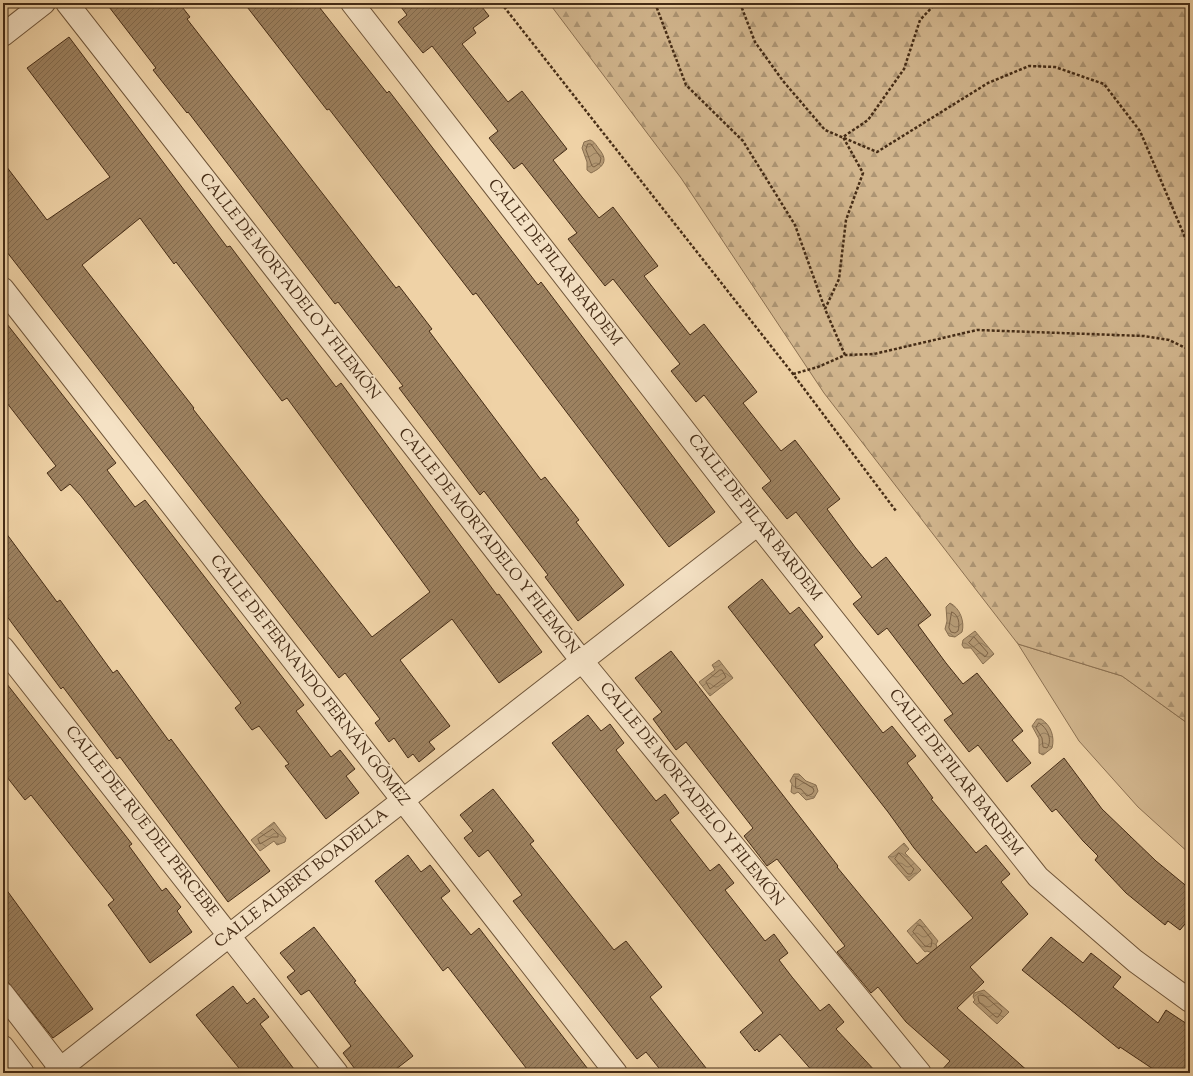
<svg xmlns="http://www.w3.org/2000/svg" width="1193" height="1076" viewBox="0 0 1193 1076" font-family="'Sorts Mill Goudy',serif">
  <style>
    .grass { fill: #d2b68e; stroke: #8c7152 }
    .forest { fill: url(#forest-firs); stroke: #8c7152 }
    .water { fill: url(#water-waves); stroke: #886e4f }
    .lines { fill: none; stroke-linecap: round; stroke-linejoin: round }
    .shore { stroke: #7d6346; stroke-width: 1 }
    .building { fill: url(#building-hatch); stroke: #452c16; fill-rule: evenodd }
    .minor-casing { stroke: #70563a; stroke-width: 24 }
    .tertiary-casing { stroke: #70563a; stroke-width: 24 }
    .path { stroke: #452c16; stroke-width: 2.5; stroke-dasharray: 3 2; stroke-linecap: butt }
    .minor { stroke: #f5e2c5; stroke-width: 22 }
    .tertiary { stroke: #f5e2c5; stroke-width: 22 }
    .labels { text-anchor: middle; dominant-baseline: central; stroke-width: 3.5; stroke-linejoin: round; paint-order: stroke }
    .street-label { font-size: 16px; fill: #452c16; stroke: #f5e2c5 }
  </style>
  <defs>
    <pattern id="forest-firs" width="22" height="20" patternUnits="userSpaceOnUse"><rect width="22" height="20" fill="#d2b68e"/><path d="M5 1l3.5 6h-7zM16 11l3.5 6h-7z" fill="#ac9473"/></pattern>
    <pattern id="water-waves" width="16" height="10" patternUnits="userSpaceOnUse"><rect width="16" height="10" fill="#b59a75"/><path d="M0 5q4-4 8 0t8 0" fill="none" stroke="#957e5f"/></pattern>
    <pattern id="building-hatch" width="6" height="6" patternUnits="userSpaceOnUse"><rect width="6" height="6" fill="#9d8261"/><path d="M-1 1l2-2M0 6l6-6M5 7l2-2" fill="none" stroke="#826b4f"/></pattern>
  </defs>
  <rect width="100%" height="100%" fill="#efd2a6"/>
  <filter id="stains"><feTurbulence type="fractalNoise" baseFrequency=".005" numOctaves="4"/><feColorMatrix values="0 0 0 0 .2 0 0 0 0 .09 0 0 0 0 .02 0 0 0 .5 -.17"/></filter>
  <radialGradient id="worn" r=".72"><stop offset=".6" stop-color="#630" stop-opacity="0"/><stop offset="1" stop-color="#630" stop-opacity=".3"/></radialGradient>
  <path class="grass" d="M 1018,644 L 1122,676 L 1190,725 L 1190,854 L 1138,807 L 1079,741 Z"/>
  <path class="forest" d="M 549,3 L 1190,3 L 1190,725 L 1122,676 L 1018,644 L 824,393 L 681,178 Z"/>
  <path class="water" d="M 590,140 C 594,141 596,145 599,149 C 609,161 603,167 591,173 L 587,170 L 587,162 L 582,148 L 584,142 Z
    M 950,603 C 960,608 965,622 962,632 L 955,637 L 949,636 L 945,629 L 947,621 L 946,607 Z
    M 975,631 L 994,654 L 983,664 L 971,648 L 964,648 L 962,645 L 963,640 Z
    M 719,660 L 733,678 L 710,696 L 699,682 L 715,670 L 712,665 Z
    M 1037,719 L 1041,719 C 1051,725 1055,737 1052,748 L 1043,755 L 1039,753 L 1039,739 L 1032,726 Z
    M 794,774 L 799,774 L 806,781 L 816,785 L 818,791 L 814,798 L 806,800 L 798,792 L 794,794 L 791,792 L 792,784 L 790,781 Z
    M 274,822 L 286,838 L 285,842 L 277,845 L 274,841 L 260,851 L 251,840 Z
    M 904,843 L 909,849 L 905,853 L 921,870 L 909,881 L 888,857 Z
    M 920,919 L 938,941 L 936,944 L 937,948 L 932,953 L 927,951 L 925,952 L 907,931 Z
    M 984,990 L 1009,1012 L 997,1024 L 973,1002 L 975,1000 L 973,997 L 974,993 Z"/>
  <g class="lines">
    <path class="shore" d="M 588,144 L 591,144 L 601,158 L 600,163 L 594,167 L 592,166 L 586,150 Z
      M 952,612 C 959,615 960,624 958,631 L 955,633 L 951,632 L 949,628 Z
      M 974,637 L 988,653 L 985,657 L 969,643 Z
      M 720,670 L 722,670 L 726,677 L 710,689 L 706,682 Z
      M 1039,723 C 1047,727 1053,740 1047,748 L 1043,747 L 1042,738 L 1036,728 Z
      M 796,778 L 813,788 L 814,791 L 812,794 L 807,796 L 801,789 L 796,788 Z
      M 273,829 L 278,834 L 278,837 L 272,837 L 260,844 L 258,839 Z
      M 899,853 L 914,869 L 911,874 L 908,874 L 895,859 Z
      M 918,925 L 921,926 L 932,940 L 931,947 L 925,946 L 913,932 Z
      M 980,995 L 985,996 L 1002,1011 L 998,1017 L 996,1017 L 979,1002 L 978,997 Z"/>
  </g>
  <path class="building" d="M 106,3 L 179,3 L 190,17 L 187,19 L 396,288 L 399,286 L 432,329 L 429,331 L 541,480 L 545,477 L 579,520 L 576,522 L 624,585 L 578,621 L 545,577 L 548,575 L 484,491 L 480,495 L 399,388 L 403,386 L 338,302 L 335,304 L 188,112 L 187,113 L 153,70 L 156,68 Z
    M 244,3 L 316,3 L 387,93 L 389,91 L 538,285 L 541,282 L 715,512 L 669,547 L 476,293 L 473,295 L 329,109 L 327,110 Z
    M 398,3 L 479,3 L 489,16 L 473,28 L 476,33 L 462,44 L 508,102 L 522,91 L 567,149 L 553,160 L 582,197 L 599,218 L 613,207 L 658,266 L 644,276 L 661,298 L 690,335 L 704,324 L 757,392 L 743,403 L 781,451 L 795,440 L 840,499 L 827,509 L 855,547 L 872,568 L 886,557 L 931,615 L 918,625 L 946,663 L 963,684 L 977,673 L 1023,731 L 1012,740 L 1031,763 L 1007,782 L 978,745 L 969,752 L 944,720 L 953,714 L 887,628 L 878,635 L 853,604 L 862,597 L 796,512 L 787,519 L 762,488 L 771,481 L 704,395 L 696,402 L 671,371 L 680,364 L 613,279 L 605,286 L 568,239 L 577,233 L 522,163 L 514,169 L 502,154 L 489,138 L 498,131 L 432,46 L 423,53 L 410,37 L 398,22 L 407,15 Z
    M 69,37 L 227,247 L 230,246 L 336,387 L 341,383 L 497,595 L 499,594 L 542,652 L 499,683 L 452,619 L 400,660 L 450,726 L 429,742 L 435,749 L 419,762 L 413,754 L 408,758 L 394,738 L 389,742 L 375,723 L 380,719 L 345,673 L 339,678 L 3,247 L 3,162 L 47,220 L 110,177 L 27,68 ZM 140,218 L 174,264 L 176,262 L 282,401 L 287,398 L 430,592 L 372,637 L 193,409 L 194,408 L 82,265 Z
    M 3,319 L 116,463 L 107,470 L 135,507 L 145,500 L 304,705 L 296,711 L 331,757 L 340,750 L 355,769 L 346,776 L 359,793 L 326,819 L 285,766 L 289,764 L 259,726 L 252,730 L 235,708 L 241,703 L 81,496 L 70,484 L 61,491 L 47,473 L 56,466 L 3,398 Z
    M 3,529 L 57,602 L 60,600 L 113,673 L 117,670 L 169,741 L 171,739 L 270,871 L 228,902 L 120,757 L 117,759 L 63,687 L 61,689 L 3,611 Z
    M 762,579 L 790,614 L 799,607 L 823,637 L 814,645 L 883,733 L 892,726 L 916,756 L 907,763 L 933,798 L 931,799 L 976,853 L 986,845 L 1010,874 L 1001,882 L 1028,914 L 970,967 L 984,982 L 957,1008 L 1030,1073 L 939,1073 L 950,1061 L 906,1022 L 878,987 L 871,993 L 837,952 L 845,946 L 777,859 L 767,866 L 744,836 L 753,828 L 686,742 L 676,750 L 653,719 L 662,712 L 635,678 L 671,651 L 838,866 L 837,867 L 917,964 L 973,918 L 914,848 L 888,812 L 728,607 Z
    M 3,679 L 132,844 L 129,846 L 162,891 L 166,888 L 181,907 L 177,911 L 192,932 L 150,963 L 108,905 L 114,900 L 31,795 L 25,800 L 3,772 Z
    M 588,715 L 601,731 L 610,724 L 624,743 L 616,750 L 656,801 L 665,794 L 679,813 L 670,820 L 710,871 L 719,864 L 734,883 L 725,890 L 765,941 L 774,934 L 788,953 L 779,960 L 792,977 L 820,1011 L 829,1004 L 844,1022 L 836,1029 L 877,1073 L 814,1073 L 780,1034 L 759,1052 L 757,1049 L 755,1051 L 740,1032 L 763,1013 L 552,743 Z
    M 1064,758 L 1102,809 L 1156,861 L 1190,889 L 1190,918 L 1180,930 L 1168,921 L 1165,925 L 1126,893 L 1095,860 L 1098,856 L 1083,841 L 1056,809 L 1052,812 L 1031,786 Z
    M 493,789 L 534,841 L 530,844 L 614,950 L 626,941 L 662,987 L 650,997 L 710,1073 L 663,1073 L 646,1052 L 637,1059 L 513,901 L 522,895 L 488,850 L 479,857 L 471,847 L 464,838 L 473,831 L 460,815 Z
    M 408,855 L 421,872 L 430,865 L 450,891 L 441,898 L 471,935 L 479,928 L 591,1073 L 530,1073 L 448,967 L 443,971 L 375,881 Z
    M 3,885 L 93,1009 L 53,1038 L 3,976 Z
    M 314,927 L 356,981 L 354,982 L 413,1056 L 391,1073 L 358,1073 L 343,1053 L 351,1046 L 309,990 L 301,995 L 287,977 L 295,971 L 280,953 Z
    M 1051,937 L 1083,963 L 1091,953 L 1121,977 L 1113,987 L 1158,1023 L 1166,1010 L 1190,1026 L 1190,1073 L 1159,1073 L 1120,1047 L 1119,1049 L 1022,970 Z
    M 233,986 L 247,1004 L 254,998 L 269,1017 L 260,1024 L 297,1073 L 243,1073 L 196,1015 Z"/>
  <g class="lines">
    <g class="minor-casing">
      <path id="minor" d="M 67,3 L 582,661 L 920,1073
        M 352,3 L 737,498 L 1038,877 L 1135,961 L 1190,1001
        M 3,35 L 44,3
        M 3,289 L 616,1073
        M 3,648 L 337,1073
        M 3,994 L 64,1073
        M 55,1073 L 258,913 L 758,524"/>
    </g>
    <g class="tertiary-casing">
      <path id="tertiary" d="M 3,1047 L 23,1073"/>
    </g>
    <path class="path" d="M 501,3 L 793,374 L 896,511
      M 655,3 L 686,85 L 743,141 L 795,225 L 825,309
      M 740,3 L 755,42 L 783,81 L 825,130 L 877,152 L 988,83 L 1029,66 L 1055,67 L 1104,84 L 1140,131 L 1190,249
      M 845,355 L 825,309 L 839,279 L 846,220 L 863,173 L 843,137 L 868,120 L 904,69 L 920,20 L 936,3
      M 793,374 L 818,367 L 845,355 L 874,354 L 977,330 L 1144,336 L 1169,340 L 1190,350"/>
    <use href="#minor" class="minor"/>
    <use href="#tertiary" class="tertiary"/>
  </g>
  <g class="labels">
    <g class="street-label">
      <text transform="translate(554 263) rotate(52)">CALLE DE PILAR BARDEM</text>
      <text transform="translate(289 287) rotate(52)">CALLE DE MORTADELO Y FILEMÓN</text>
      <text transform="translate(754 518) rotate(52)">CALLE DE PILAR BARDEM</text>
      <text transform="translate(488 542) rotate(52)">CALLE DE MORTADELO Y FILEMÓN</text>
      <text transform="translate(309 681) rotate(52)">CALLE DE FERNANDO FERNÁN GÓMEZ</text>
      <text transform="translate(955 773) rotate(52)">CALLE DE PILAR BARDEM</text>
      <text transform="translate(691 795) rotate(51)">CALLE DE MORTADELO Y FILEMÓN</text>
      <text transform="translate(141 822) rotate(52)">CALLE DEL RUE DEL PERCEBE</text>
      <text transform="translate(302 879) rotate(-38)">CALLE ALBERT BOADELLA</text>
    </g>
  </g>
  <rect width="1193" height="1076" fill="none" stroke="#efd2a6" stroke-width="16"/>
  <rect x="4" y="4" width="1185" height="1068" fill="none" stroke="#452c16" stroke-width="2"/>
  <rect x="8" y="8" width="1177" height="1060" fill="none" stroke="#452c16"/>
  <rect width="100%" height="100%" filter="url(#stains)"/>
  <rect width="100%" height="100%" fill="url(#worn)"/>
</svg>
